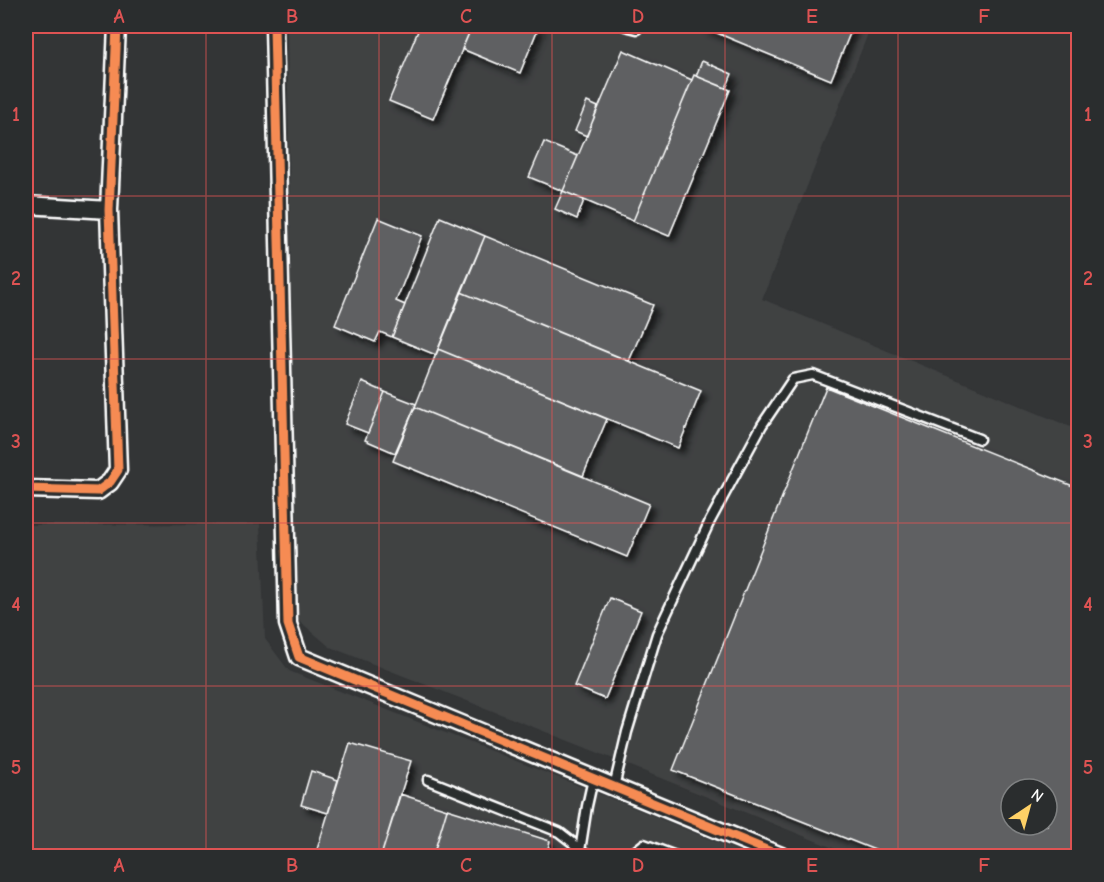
<svg xmlns="http://www.w3.org/2000/svg" width="1104" height="882" viewBox="0 0 1104 882" font-family="'Comic Neue',sans-serif">
  <style>
    .built { fill: #404243; fill-rule: evenodd }
    .building { fill: #5f6162; stroke: #fff; stroke-width: 1.5; fill-rule: evenodd; filter: url(#shadow) }
    .lines { fill: none; stroke-linecap: round; stroke-linejoin: round }
    .lane-casing { stroke: #fff; stroke-width: 13 }
    .street-casing { stroke: #fff; stroke-width: 21 }
    .lane { stroke: #2a2d2e; stroke-width: 8 }
    .street { stroke: #2a2d2e; stroke-width: 16 }
    .cycleway-casing { stroke: #2a2d2e; stroke-width: 13 }
    .cycleway { stroke: #f68b52; stroke-width: 9 }
    .grid { fill: none; stroke: #de5353; stroke-width: 1.5; stroke-opacity: 0.55 }
    .neatline { fill: none; stroke: #de5353; stroke-width: 2 }
    .grid-label { font-size: 20px; text-anchor: middle; font-weight: bold; fill: #de5353 }
  </style>
  <defs>
    <filter id="shadow"><feDropShadow dx="5.5" dy="5.5" stdDeviation="3" flood-color="#0009"/></filter>
  </defs>
  <rect width="100%" height="100%" fill="#333536"/>
  <filter id="ink" filterUnits="userSpaceOnUse"><feTurbulence type="fractalNoise" baseFrequency=".0167" numOctaves="2"/><feDisplacementMap in="SourceGraphic" scale="12" xChannelSelector="R" yChannelSelector="G"/><feConvolveMatrix kernelMatrix="1 2 1 2 8 2 1 2 1" color-interpolation-filters="sRGB"/></filter>
  <g filter="url(#ink)">
    <path class="built" d="M 287,26 L 871,26 L 762,299 L 1078,430 L 1078,856 L 853,856 L 584,747 L 330,647 L 296,618 ZM 1011,789 L 1047,789 L 1047,825 L 1011,825 Z
      M 260,524 L 265,639 L 289,671 L 612,799 L 750,856 L 26,856 L 26,525 Z"/>
    <path class="building" d="M 420,26 L 472,26 L 433,119 L 389,101 Z
      M 472,26 L 539,26 L 520,73 L 462,49 Z
      M 700,26 L 853,26 L 831,80 Z
      M 623,50 L 692,80 L 633,221 L 563,191 Z
      M 702,61 L 732,74 L 726,88 L 696,76 Z
      M 694,75 L 730,90 L 669,236 L 633,221 Z
      M 587,102 L 598,107 L 587,136 L 575,131 Z
      M 544,142 L 578,156 L 563,191 L 529,177 Z
      M 563,191 L 584,200 L 577,219 L 555,209 Z
      M 440,217 L 485,236 L 436,355 L 392,337 Z
      M 378,218 L 422,236 L 396,301 L 405,305 L 392,337 L 380,332 L 375,342 L 335,325 Z
      M 485,236 L 653,305 L 629,361 L 461,292 Z
      M 461,292 L 701,391 L 678,448 L 438,349 Z
      M 438,349 L 607,419 L 583,476 L 415,407 Z
      M 362,382 L 385,392 L 368,433 L 345,424 Z
      M 826,387 L 1078,488 L 1078,856 L 890,856 L 673,770 ZM 1011,789 L 1047,789 L 1047,825 L 1011,825 Z
      M 385,392 L 416,404 L 395,453 L 365,440 Z
      M 415,407 L 649,504 L 627,557 L 393,461 Z
      M 610,598 L 641,611 L 605,699 L 574,686 Z
      M 350,743 L 411,761 L 381,856 L 315,856 Z
      M 311,771 L 338,780 L 328,813 L 301,805 Z
      M 400,794 L 447,809 L 433,856 L 381,856 Z
      M 447,809 L 550,841 L 546,856 L 433,856 Z"/>
    <g class="lines">
      <g class="lane-casing">
        <path id="lane" d="M 625,26 L 637,29
          M 428,780 L 559,832 L 572,842 L 580,851 L 579,856
          M 614,787 L 627,732 L 657,634 L 710,521 L 762,425 L 793,379 L 813,375 L 979,439
          M 589,856 L 580,851 L 587,806 L 593,779
          M 629,856 L 644,844 L 676,856"/>
      </g>
      <g class="street-casing">
        <path id="street" d="M 274,26 L 288,624 L 299,657 L 781,856
          M 26,205 L 109,210
          M 26,489 L 98,491 L 110,482 L 118,470 L 109,210 L 117,26"/>
      </g>
      <use href="#lane" class="lane"/>
      <use href="#street" class="street"/>
      <g class="cycleway-casing">
        <path id="cycleway" d="M 274,26 L 288,624 L 299,657 L 781,856
          M 26,489 L 98,491 L 110,482 L 118,470 L 109,210 L 117,26"/>
      </g>
      <use href="#cycleway" class="cycleway"/>
    </g>
  </g>
  <path class="grid" d="M 206,26 L 206,856M 379,26 L 379,856M 552,26 L 552,856M 725,26 L 725,856M 898,26 L 898,856M 26,196 L 1078,196M 26,359 L 1078,359M 26,523 L 1078,523M 26,686 L 1078,686"/>
  <rect width="1104" height="882" fill="none" stroke="#2a2d2e" stroke-width="66"/>
  <g transform="translate(1029 807) rotate(36)"><circle r="28" fill="#2a2d2e" stroke="#7f8182" stroke-width="1.5"/>
  <path d="M0-4.5L10 22L0 15L-10 22Z" fill="#ffd166"/>
  <text y="-9" font-size="16" font-weight="bold" text-anchor="middle" fill="#ffffff">N</text>
  </g>
  <rect x="33" y="33" width="1038" height="816" class="neatline"/>
  <g class="grid-label">
    <text x="119" y="23">A</text>
    <text x="292" y="23">B</text>
    <text x="466" y="23">C</text>
    <text x="638" y="23">D</text>
    <text x="812" y="23">E</text>
    <text x="984" y="23">F</text>
    <text x="16" y="121">1</text>
    <text x="1088" y="121">1</text>
    <text x="16" y="285">2</text>
    <text x="1088" y="285">2</text>
    <text x="16" y="448">3</text>
    <text x="1088" y="448">3</text>
    <text x="16" y="611">4</text>
    <text x="1088" y="611">4</text>
    <text x="16" y="774">5</text>
    <text x="1088" y="774">5</text>
    <text x="119" y="872">A</text>
    <text x="292" y="872">B</text>
    <text x="466" y="872">C</text>
    <text x="638" y="872">D</text>
    <text x="812" y="872">E</text>
    <text x="984" y="872">F</text>
  </g>
</svg>
